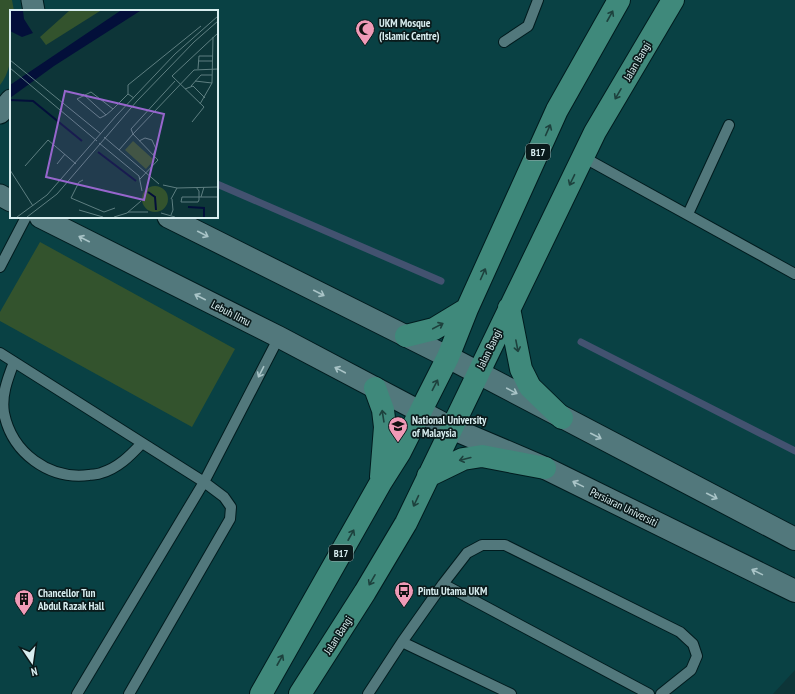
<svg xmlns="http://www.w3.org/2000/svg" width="795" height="694" viewBox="0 0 795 694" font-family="'PT Sans Narrow',sans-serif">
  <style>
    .built { fill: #094144; fill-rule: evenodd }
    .green { fill: #33532d }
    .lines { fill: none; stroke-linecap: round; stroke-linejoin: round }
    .stream { stroke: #435270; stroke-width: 7 }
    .service-casing { stroke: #001b1e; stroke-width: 12 }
    .minor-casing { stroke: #001b1e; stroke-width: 23 }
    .secondary-casing { stroke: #001b1e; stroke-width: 24 }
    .primary-casing { stroke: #001b1e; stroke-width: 24 }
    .service { stroke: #52787c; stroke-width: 10 }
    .minor { stroke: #52787c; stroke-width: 21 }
    .secondary { stroke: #52787c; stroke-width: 22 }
    .primary { stroke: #3f897b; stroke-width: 22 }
    .oneway { stroke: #1d413d }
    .oneway2 { stroke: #a9c4c7 }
    .labels { text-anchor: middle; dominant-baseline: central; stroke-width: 3.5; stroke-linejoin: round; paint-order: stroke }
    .shield { fill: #0a1a1b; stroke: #9aaeaf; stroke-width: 1 }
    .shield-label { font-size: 10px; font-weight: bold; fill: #d8edef }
    .poi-label { font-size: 11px; font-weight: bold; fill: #d8edef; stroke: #0a1a1b; text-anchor: start }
    .street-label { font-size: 11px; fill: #d8edef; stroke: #0a1a1b }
    .inset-river { fill: none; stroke: #030f3a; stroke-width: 2 }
    .inset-road { fill: none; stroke: #5e7f81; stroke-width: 1 }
    .view { fill: #9766cd; fill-opacity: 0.15; stroke: #9766cd; stroke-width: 2 }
    .inset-edge { fill: none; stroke: #d8edef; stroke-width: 2 }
  </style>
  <rect width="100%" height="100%" fill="#0d3538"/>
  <path class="built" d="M 0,0 L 795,0 L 795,670 L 773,694 L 0,694 ZM 11,11 L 217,11 L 217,217 L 11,217 Z"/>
  <path class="green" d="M 0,0 L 12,0 L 14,11 L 11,11 C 11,35 16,65 0,85 Z
    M 40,242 L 235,349 L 192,427 L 0,321 L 0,312 Z"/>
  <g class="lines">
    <path class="stream" d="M 217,184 L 441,281
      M 581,342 L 795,451"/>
    <g class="service-casing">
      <path id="service" d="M 504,42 L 528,26 L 538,0
        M 583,157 L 795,274
        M 688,214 L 729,125
        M 0,267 L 26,217
        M 0,353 L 204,482 L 279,337
        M 14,362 C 8,378 1,395 4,413 C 12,453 49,480 89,475 C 93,474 97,475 101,473 C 118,468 130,456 142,443
        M 443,584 L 649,694
        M 402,642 L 511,694
        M 77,694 L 204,482 L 224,497 L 231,507 L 230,519 L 129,694
        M 368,694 L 402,642 L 443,584 L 467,553 L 482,545 L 505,545 L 680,632 L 693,644 L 697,656 L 691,670 L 661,694"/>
    </g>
    <g class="minor-casing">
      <path id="minor" d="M 32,0 L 34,11
        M 0,113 L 11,100
        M 0,195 L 11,201
        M 40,217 L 279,337 L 421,412
        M 168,217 L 448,357"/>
    </g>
    <g class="secondary-casing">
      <path id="secondary" d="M 448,357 L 795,539
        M 421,412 L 451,428 L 545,468 L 795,591"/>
    </g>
    <g class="primary-casing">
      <path id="primary" d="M 509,308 L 521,369 L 530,387 L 562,418
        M 406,336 L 434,329 L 467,309
        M 375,388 L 383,410 L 385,427 L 381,477
        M 428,476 L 463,459 L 482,456 L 545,468
        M 261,694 L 381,482 L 400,452 L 448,357 L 467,309 L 557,110 L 619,0
        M 300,694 L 365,592 L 406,523 L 595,132 L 673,0"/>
    </g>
    <use href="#service" class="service"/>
    <use href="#minor" class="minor"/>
    <use href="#secondary" class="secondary"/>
    <use href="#primary" class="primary"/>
  </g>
  <defs><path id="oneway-shaft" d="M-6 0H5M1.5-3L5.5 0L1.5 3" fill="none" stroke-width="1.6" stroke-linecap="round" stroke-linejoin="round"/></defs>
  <g class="oneway">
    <use href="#oneway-shaft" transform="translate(610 16) rotate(-61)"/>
    <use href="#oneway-shaft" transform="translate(618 94) rotate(120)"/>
    <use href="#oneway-shaft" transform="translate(548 130) rotate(-66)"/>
    <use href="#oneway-shaft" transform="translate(572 180) rotate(116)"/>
    <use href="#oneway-shaft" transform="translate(483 274) rotate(-66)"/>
    <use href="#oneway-shaft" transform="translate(438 326) rotate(-28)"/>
    <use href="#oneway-shaft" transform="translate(517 346) rotate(79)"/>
    <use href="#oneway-shaft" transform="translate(435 385) rotate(-63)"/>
    <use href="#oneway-shaft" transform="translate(383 416) rotate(-99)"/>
    <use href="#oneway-shaft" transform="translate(465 459) rotate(166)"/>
    <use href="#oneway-shaft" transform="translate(416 501) rotate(115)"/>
    <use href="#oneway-shaft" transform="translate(351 535) rotate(-61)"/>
    <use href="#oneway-shaft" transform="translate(372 580) rotate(120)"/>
    <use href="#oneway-shaft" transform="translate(280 660) rotate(-61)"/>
  </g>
  <g class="oneway2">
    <use href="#oneway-shaft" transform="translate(203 234) rotate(27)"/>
    <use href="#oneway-shaft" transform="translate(84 239) rotate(-153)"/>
    <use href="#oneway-shaft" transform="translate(319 293) rotate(27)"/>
    <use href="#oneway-shaft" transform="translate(200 297) rotate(-153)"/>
    <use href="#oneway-shaft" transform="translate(340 370) rotate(-152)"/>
    <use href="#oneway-shaft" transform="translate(261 372) rotate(117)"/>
    <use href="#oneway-shaft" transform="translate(512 391) rotate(28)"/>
    <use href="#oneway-shaft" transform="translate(596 436) rotate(27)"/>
    <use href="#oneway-shaft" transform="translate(578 484) rotate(-154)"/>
    <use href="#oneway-shaft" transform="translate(712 496) rotate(27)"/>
    <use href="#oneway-shaft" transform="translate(757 572) rotate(-154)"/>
  </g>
  <defs>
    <g id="mosque-pin" transform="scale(1)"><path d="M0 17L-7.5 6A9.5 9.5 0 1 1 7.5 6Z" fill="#f09ab7" stroke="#0a1a1b"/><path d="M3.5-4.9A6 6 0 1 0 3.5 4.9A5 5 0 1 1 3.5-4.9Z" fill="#111"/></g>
    <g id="university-pin" transform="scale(1)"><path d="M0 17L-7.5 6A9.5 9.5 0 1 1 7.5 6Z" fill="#f09ab7" stroke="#0a1a1b"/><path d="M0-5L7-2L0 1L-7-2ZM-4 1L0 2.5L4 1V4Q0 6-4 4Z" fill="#111"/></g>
    <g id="bus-pin" transform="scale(1)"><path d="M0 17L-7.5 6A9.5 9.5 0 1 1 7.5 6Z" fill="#f09ab7" stroke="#0a1a1b"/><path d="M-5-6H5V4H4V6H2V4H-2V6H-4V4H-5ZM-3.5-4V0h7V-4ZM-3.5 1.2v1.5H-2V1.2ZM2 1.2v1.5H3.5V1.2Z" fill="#111"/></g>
    <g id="building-pin" transform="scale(1)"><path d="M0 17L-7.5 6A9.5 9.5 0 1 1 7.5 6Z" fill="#f09ab7" stroke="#0a1a1b"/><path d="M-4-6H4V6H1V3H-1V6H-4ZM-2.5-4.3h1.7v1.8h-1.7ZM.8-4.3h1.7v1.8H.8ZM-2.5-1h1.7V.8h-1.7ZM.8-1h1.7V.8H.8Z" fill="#111"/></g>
  </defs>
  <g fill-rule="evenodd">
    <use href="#mosque-pin" x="365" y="29"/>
    <use href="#university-pin" x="398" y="426"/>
    <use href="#bus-pin" x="404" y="591"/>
    <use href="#building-pin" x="24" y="599"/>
  </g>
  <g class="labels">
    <g class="shield">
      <rect x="526" y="144" width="24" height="16" rx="3"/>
      <rect x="329" y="545" width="24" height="16" rx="3"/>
    </g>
    <g class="shield-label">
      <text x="538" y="152">B17</text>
      <text x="341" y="553">B17</text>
    </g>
    <g class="poi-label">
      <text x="379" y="23">UKM Mosque<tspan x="379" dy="13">(Islamic Centre)</tspan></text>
      <text x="412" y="420">National University<tspan x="412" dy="13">of Malaysia</tspan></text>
      <text x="418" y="591">Pintu Utama UKM</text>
      <text x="38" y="593">Chancellor Tun<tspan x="38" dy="13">Abdul Razak Hall</tspan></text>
    </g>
    <g class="street-label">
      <text transform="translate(637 61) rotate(-60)">Jalan Bangi</text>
      <text transform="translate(231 313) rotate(27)">Lebuh Ilmu</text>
      <text transform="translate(489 349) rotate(-64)">Jalan Bangi</text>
      <text transform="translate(624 507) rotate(26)">Persiaran Universiti</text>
      <text transform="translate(338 635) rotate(-57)">Jalan Bangi</text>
    </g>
  </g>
  <g transform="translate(10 10)">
    <rect width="208" height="208" fill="#0d3538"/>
    <path d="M 59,1 L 90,1 L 36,35 L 30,27 ZM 123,131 L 144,150 L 136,159 L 115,140 ZM132 189a13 13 0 1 1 26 0a13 13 0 1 1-26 0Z" fill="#33532d"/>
    <path d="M 0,1 L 13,1 L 14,9 L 23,23 L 12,27 L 0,21 ZM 110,1 L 130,1 L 44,56 L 0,88 L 0,75 Z" fill="#030f3a"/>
    <path class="inset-river" d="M 0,90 L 23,91 L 72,131M 88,142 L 126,171M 138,182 L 145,187 L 146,200M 178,197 L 194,198 L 194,207"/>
    <path class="inset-road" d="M 0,50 L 91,124M 188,51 L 203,51M 0,58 L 87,131M 188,59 L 189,46 L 203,46M 165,71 L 121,119 L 123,124 L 184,60 L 208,59M 185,71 L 202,73M 181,76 L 191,65 L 202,65M 175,79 L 183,76 L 195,88M 73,84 L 96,105M 118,84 L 118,75 L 191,16M 190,94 L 202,73 L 203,27M 103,99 L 81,82 L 67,89 L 90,108 L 96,105 L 103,99 L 118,84 L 124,88M 182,112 L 194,97 L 162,66 L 208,23M 94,127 L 149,174M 129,131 L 135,128 L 142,130 L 146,139 L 143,145M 89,133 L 129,166 L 132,181M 109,140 L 123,124 L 148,150 L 130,169M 47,154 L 55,144M 15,156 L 38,130 L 66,154M 0,160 L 23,196M 73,170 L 69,172 L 61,188 L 94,202 L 105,198M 153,175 L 167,178 L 208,177M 186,177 L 189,181 L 189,190 L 188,192 L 171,192 L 172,187 L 191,187M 194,177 L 191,187 L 208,187M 161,189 L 167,178M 69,200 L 93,207M 118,202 L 138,202M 151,203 L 165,207M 161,205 L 163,200 L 162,189M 7,207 L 37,185 L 106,106 L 165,44 L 208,6M 17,207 L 47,184 L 127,91 L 184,32 L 208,11M 104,207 L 117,203 L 131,191"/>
    <path class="view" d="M 55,81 L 154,104 L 134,190 L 36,167 Z"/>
    <rect width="208" height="208" class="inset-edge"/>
  </g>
  <g transform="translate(32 662) rotate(167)" stroke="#0a1a1b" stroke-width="3" paint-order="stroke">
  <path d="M0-3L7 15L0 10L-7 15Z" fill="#d8edef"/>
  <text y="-6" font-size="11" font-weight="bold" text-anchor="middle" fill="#d8edef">N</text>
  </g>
</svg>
